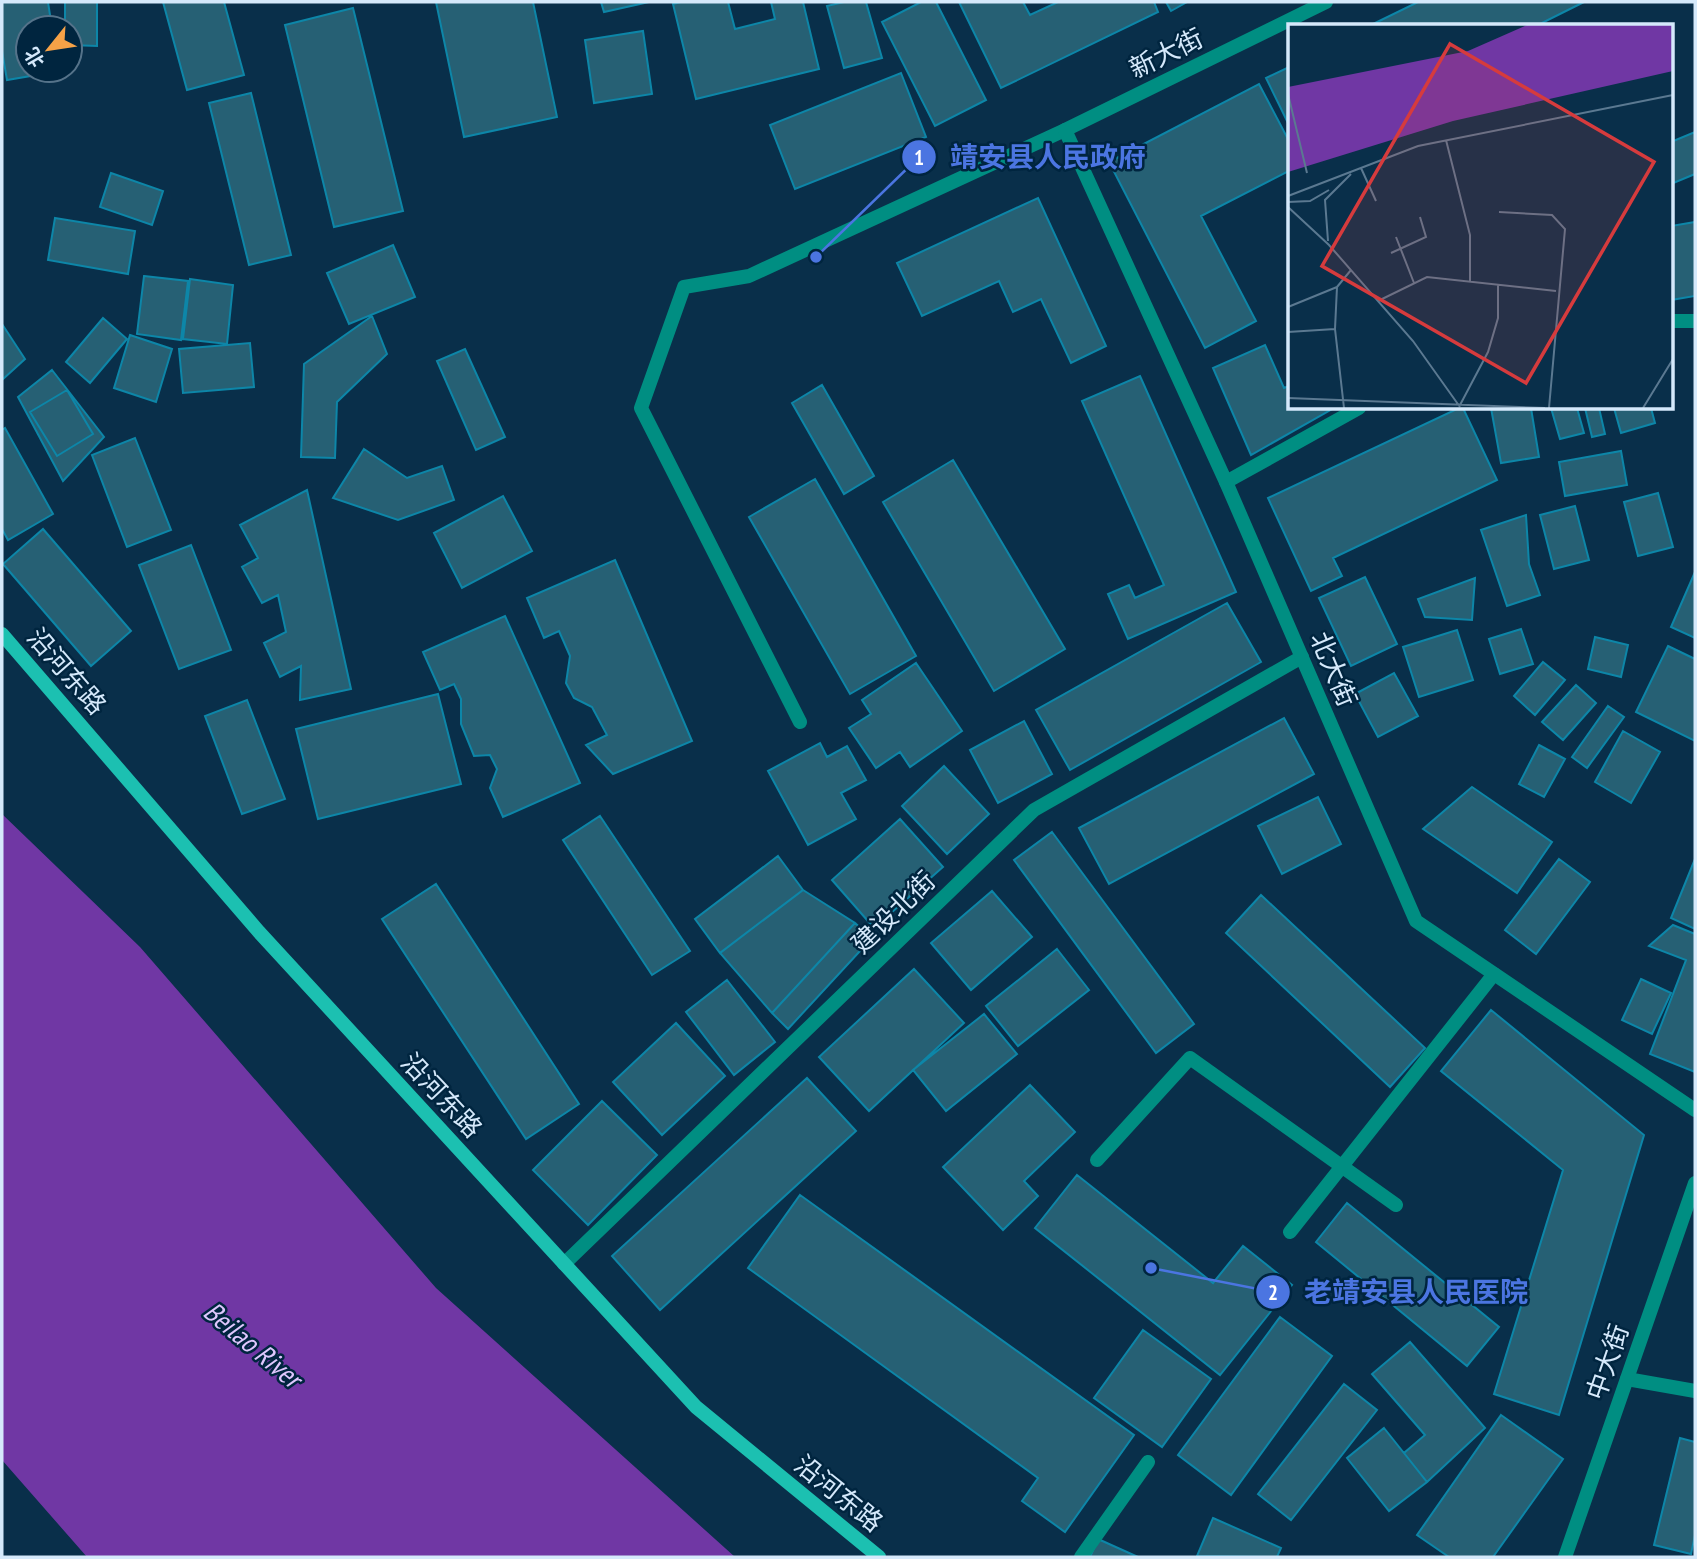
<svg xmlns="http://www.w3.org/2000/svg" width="1697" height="1559" viewBox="0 0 1697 1559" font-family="'PT Sans Narrow','Noto Sans SC',sans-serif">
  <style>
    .water { fill: #7037a4 }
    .building { fill: #266074; stroke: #0d86a8; stroke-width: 2 }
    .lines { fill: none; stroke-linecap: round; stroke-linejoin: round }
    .service { stroke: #008e82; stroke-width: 14 }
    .minor { stroke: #008e82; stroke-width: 14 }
    .tertiary { stroke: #008e82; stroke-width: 14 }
    .secondary { stroke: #1cc0b1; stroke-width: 14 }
    .labels { text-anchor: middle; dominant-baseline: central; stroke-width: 5; stroke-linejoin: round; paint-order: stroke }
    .street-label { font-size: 26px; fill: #d5e9fb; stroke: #00253f }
    .water-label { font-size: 28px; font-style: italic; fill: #dfc7fe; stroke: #00253f }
    .inset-road { fill: none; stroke: #5b7991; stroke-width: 2 }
    .view { fill: #d63b3d; fill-opacity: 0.15; stroke: #d63b3d; stroke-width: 3.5 }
    .inset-edge { fill: none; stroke: #d5e9fb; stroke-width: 3.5 }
    .leader { fill: none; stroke: #4b75e1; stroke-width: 2.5 }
    .callout-dot { fill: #4b75e1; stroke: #00253f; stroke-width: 2.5 }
    .mark-label { font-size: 21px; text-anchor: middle; font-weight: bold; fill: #fff }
    .callout-label { font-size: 28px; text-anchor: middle; font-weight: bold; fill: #4b75e1; stroke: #00253f; stroke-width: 5; stroke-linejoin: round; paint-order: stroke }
  </style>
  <rect width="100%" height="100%" fill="#092f4a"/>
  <path class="water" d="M 2,814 L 140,947 L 436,1288 L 735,1557 L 87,1557 L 2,1460 Z"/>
  <path class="building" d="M 2,2 L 48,2 L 52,28 L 28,28 L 28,70 L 60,71 L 7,80 L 2,51 Z
    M 65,2 L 97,2 L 97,46 L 70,45 L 70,28 L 65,28 Z
    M 163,2 L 224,2 L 244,75 L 187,90 Z
    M 436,2 L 533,2 L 557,117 L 464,137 Z
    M 601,2 L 649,2 L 604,12 Z
    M 681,2 L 728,2 L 735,29 L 775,19 L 771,2 L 803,2 L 819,69 L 696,99 L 673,4 Z
    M 844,2 L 866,2 L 882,58 L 844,68 L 827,6 Z
    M 921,2 L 936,2 L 986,100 L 935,126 L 882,22 Z
    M 959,2 L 1023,2 L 1030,15 L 1058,2 L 1154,2 L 1158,12 L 1001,88 Z
    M 1166,2 L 1187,2 L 1171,11 Z
    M 1418,2 L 1584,2 L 1536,26 L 1369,26 Z
    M 353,8 L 403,211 L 334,227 L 285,25 Z
    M 643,31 L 652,94 L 594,103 L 585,40 Z
    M 1289,67 L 1289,125 L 1266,78 Z
    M 901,73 L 926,137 L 795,189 L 770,125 Z
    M 1259,84 L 1289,141 L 1289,171 L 1201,216 L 1256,321 L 1205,348 L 1109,162 Z
    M 251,93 L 291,255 L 249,265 L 209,103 Z
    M 1695,132 L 1695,174 L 1671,184 L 1671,142 Z
    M 111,173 L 163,191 L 152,225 L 100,207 Z
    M 1038,198 L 1106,346 L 1071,363 L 1041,299 L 1013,312 L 999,281 L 922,316 L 897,263 Z
    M 55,218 L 135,231 L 128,274 L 48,260 Z
    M 1695,222 L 1695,296 L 1671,300 L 1671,226 Z
    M 393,245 L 415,297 L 349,324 L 327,273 Z
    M 144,276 L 188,281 L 181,340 L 137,334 Z
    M 190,279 L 233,285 L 227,344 L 183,339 Z
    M 372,316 L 387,354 L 337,402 L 335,458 L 301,457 L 304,364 Z
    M 103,318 L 127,339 L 90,383 L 66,362 Z
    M 2,324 L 25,359 L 2,380 Z
    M 130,335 L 172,349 L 156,402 L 114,388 Z
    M 250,343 L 254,387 L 183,393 L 179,349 Z
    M 1265,345 L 1284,388 L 1289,386 L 1289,408 L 1334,408 L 1251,455 L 1213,368 Z
    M 465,349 L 505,437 L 476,450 L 437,361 Z
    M 52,370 L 104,437 L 63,481 L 18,397 Z
    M 1140,376 L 1236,592 L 1128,639 L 1108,594 L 1129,585 L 1135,598 L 1164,585 L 1082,401 Z
    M 822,385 L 874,476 L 844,494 L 792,403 Z
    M 67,390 L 93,434 L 57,456 L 30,412 Z
    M 1459,408 L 1463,408 L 1497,480 L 1333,558 L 1342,576 L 1311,591 L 1268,498 Z
    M 1491,408 L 1531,408 L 1539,457 L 1501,463 Z
    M 1551,408 L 1577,408 L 1584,433 L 1560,439 Z
    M 1585,408 L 1599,408 L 1605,434 L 1592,437 Z
    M 1614,408 L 1651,408 L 1655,423 L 1621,433 Z
    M 5,428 L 53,514 L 8,540 L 2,529 L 2,430 Z
    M 135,438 L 171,530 L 127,547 L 92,455 Z
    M 364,449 L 407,478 L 442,466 L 454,500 L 398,520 L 333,498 Z
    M 1621,451 L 1627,485 L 1565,496 L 1559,462 Z
    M 953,460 L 1065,649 L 994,691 L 883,502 Z
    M 815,479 L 916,656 L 850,694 L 749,517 Z
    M 307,490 L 351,689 L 300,700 L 301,666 L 280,677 L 264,643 L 286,632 L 278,595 L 262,603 L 242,567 L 258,558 L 240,525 Z
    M 1658,493 L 1673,547 L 1638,556 L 1624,502 Z
    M 503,496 L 532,551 L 462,588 L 434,533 Z
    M 1575,506 L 1589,560 L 1554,569 L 1540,515 Z
    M 1526,515 L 1529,564 L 1540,595 L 1507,606 L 1481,530 Z
    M 43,529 L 131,631 L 91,666 L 3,564 Z
    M 191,545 L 231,650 L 179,669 L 139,565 Z
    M 615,560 L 692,741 L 613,774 L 586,745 L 607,735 L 592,707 L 574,698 L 566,683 L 570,656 L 559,631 L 544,638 L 527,598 Z
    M 1695,572 L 1695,638 L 1671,627 Z
    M 1365,577 L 1397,644 L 1351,666 L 1319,598 Z
    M 1475,578 L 1472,620 L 1425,617 L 1418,599 Z
    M 1227,603 L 1261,662 L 1070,770 L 1036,710 Z
    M 505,616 L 580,783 L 503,817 L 490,788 L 497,769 L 490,755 L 474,756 L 461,724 L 461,699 L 454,684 L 440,690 L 423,652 Z
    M 1521,629 L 1533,664 L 1500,674 L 1489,639 Z
    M 1457,630 L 1473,680 L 1419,697 L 1403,647 Z
    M 1595,637 L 1628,645 L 1621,677 L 1588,669 Z
    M 1668,646 L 1695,659 L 1695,741 L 1636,712 Z
    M 1543,662 L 1565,680 L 1535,715 L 1514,696 Z
    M 916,663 L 962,731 L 910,767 L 900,752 L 876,768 L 849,728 L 871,714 L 862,700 Z
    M 1394,673 L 1418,716 L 1378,737 L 1355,694 Z
    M 1576,685 L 1596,703 L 1563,740 L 1542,722 Z
    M 438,694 L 461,784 L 318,819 L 296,729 Z
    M 247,700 L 285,799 L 242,814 L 205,716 Z
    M 1608,706 L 1624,717 L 1587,768 L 1572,757 Z
    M 1284,718 L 1314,774 L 1109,884 L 1079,828 Z
    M 1024,721 L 1052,774 L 998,803 L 970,750 Z
    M 1623,731 L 1660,752 L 1631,803 L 1595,782 Z
    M 820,743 L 827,757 L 847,746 L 866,780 L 841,793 L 856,819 L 808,845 L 768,771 Z
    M 1539,745 L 1565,759 L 1544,797 L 1519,784 Z
    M 944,766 L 989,814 L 947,854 L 902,806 Z
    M 1472,787 L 1552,842 L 1517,893 L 1423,829 Z
    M 1318,797 L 1341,844 L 1282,874 L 1258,826 Z
    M 600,816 L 690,951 L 652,975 L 563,840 Z
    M 900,819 L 943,867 L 874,928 L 832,880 Z
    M 1052,832 L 1194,1024 L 1156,1053 L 1014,860 Z
    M 778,856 L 803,890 L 720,953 L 695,919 Z
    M 1559,859 L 1590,882 L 1536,954 L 1505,930 Z
    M 1695,859 L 1695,929 L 1671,918 Z
    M 436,884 L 579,1104 L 526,1139 L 382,919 Z
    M 803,890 L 855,923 L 772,1013 L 720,953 Z
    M 992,891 L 1032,937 L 971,990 L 931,943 Z
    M 1261,895 L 1425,1048 L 1390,1087 L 1226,933 Z
    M 855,923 L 872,938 L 788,1029 L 772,1013 Z
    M 1673,925 L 1695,934 L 1695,1072 L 1650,1054 L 1686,960 L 1649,946 Z
    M 1057,949 L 1089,990 L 1018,1046 L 986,1006 Z
    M 914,969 L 964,1023 L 869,1111 L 819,1057 Z
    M 1641,979 L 1671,993 L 1652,1034 L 1622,1020 Z
    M 727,980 L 775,1042 L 734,1075 L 686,1012 Z
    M 1491,1010 L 1644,1135 L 1559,1415 L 1494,1394 L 1563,1170 L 1441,1071 Z
    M 984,1014 L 1017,1054 L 946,1111 L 913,1070 Z
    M 676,1023 L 725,1076 L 662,1135 L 613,1082 Z
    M 807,1078 L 856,1131 L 660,1310 L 612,1256 Z
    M 1030,1085 L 1075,1132 L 1024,1181 L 1038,1196 L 1003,1230 L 943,1167 Z
    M 602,1101 L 657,1155 L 588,1225 L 533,1170 Z
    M 1077,1175 L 1213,1283 L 1243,1246 L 1292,1285 L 1220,1375 L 1035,1228 Z
    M 800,1195 L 1134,1435 L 1065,1532 L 1022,1501 L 1038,1478 L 748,1268 Z
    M 1347,1203 L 1499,1327 L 1467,1366 L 1316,1242 Z
    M 1280,1317 L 1332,1356 L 1231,1495 L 1178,1455 Z
    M 1143,1330 L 1211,1379 L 1162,1447 L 1094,1398 Z
    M 1410,1342 L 1485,1428 L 1427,1482 L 1404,1453 L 1425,1435 L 1372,1374 Z
    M 1344,1384 L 1377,1410 L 1291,1520 L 1258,1494 Z
    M 1501,1415 L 1563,1459 L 1493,1557 L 1449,1557 L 1417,1535 Z
    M 1384,1428 L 1427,1482 L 1389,1511 L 1347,1458 Z
    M 1680,1438 L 1695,1442 L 1695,1535 L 1691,1554 L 1654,1545 Z
    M 1213,1518 L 1281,1548 L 1277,1557 L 1197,1556 Z
    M 1098,1539 L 1138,1557 L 1090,1557 Z"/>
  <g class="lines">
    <path class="service" d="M 800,722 L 641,408 L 684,287 L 749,276 L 1065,130
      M 1097,1160 L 1190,1058 L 1396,1205
      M 1290,1232 L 1494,974
      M 1081,1557 L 1148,1462"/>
    <path class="minor" d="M 1671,321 L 1695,321
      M 1226,482 L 1359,408
      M 564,1264 L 1034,810 L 1302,657
      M 1627,1379 L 1695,1391"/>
    <path class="tertiary" d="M 1326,2 L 1065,130 L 1226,482 L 1416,921 L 1695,1110
      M 1565,1557 L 1695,1183"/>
    <path class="secondary" d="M 2,634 L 259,932 L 696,1407 L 879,1557"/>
  </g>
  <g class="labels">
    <g class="street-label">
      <text transform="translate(1166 53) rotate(-26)">新大街</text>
      <text transform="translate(1334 669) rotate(67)">北大街</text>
      <text transform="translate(67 671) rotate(49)">沿河东路</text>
      <text transform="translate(893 912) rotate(-44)">建设北街</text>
      <text transform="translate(442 1095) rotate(47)">沿河东路</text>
      <text transform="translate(1607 1362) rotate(-71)">中大街</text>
      <text transform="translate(839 1493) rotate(39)">沿河东路</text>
    </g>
    <g class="water-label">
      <text transform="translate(253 1344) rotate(40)">Beilao River</text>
    </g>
  </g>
  <g transform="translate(1288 24)">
    <rect width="385" height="385" fill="#092f4a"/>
    <path d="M 239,1 L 385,1 L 385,47 L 165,97 L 0,148 L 0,63 L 180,27 Z" fill="#7037a4"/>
    <path class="inset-road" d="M 0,70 L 19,149M 158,116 L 182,211 L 182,258M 73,144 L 88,177M 0,172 L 130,122 L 385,71M 0,178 L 22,177 L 41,166M 0,183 L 41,221 L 125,317 L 172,383M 211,188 L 264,191 L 277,205 L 261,384M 108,213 L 126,259M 40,217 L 37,176 L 63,150M 103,229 L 138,213 L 132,193M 90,277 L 139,253 L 268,267M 0,283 L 49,263M 0,308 L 47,305M 0,374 L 257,384M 172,381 L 200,328 L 210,294 L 210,261M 56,384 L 47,305 L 49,263 L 63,246M 355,384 L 385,335"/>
    <path class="view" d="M 162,20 L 366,138 L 238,359 L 34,242 Z"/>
    <rect width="385" height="385" class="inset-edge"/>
  </g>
  <path class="leader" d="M816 257L919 157M1151 1268L1273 1292"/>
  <g class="callout-dot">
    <circle cx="816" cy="257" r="7"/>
    <circle cx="1151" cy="1268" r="7"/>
    <circle cx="919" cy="157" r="18"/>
    <circle cx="1273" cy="1292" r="18"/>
  </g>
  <g class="mark-label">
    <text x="919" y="165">1</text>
    <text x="1273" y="1300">2</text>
  </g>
  <g class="callout-label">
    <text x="1048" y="167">靖安县人民政府</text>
    <text x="1416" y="1302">老靖安县人民医院</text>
  </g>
  <rect width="1697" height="1559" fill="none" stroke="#d5e9fb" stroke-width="7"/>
  <g transform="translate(49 49) rotate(240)"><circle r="33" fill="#00253f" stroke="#55738a" stroke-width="2"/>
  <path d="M0-5L12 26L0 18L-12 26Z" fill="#f6a247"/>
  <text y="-10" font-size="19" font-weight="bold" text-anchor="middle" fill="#d5e9fb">北</text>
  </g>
</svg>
